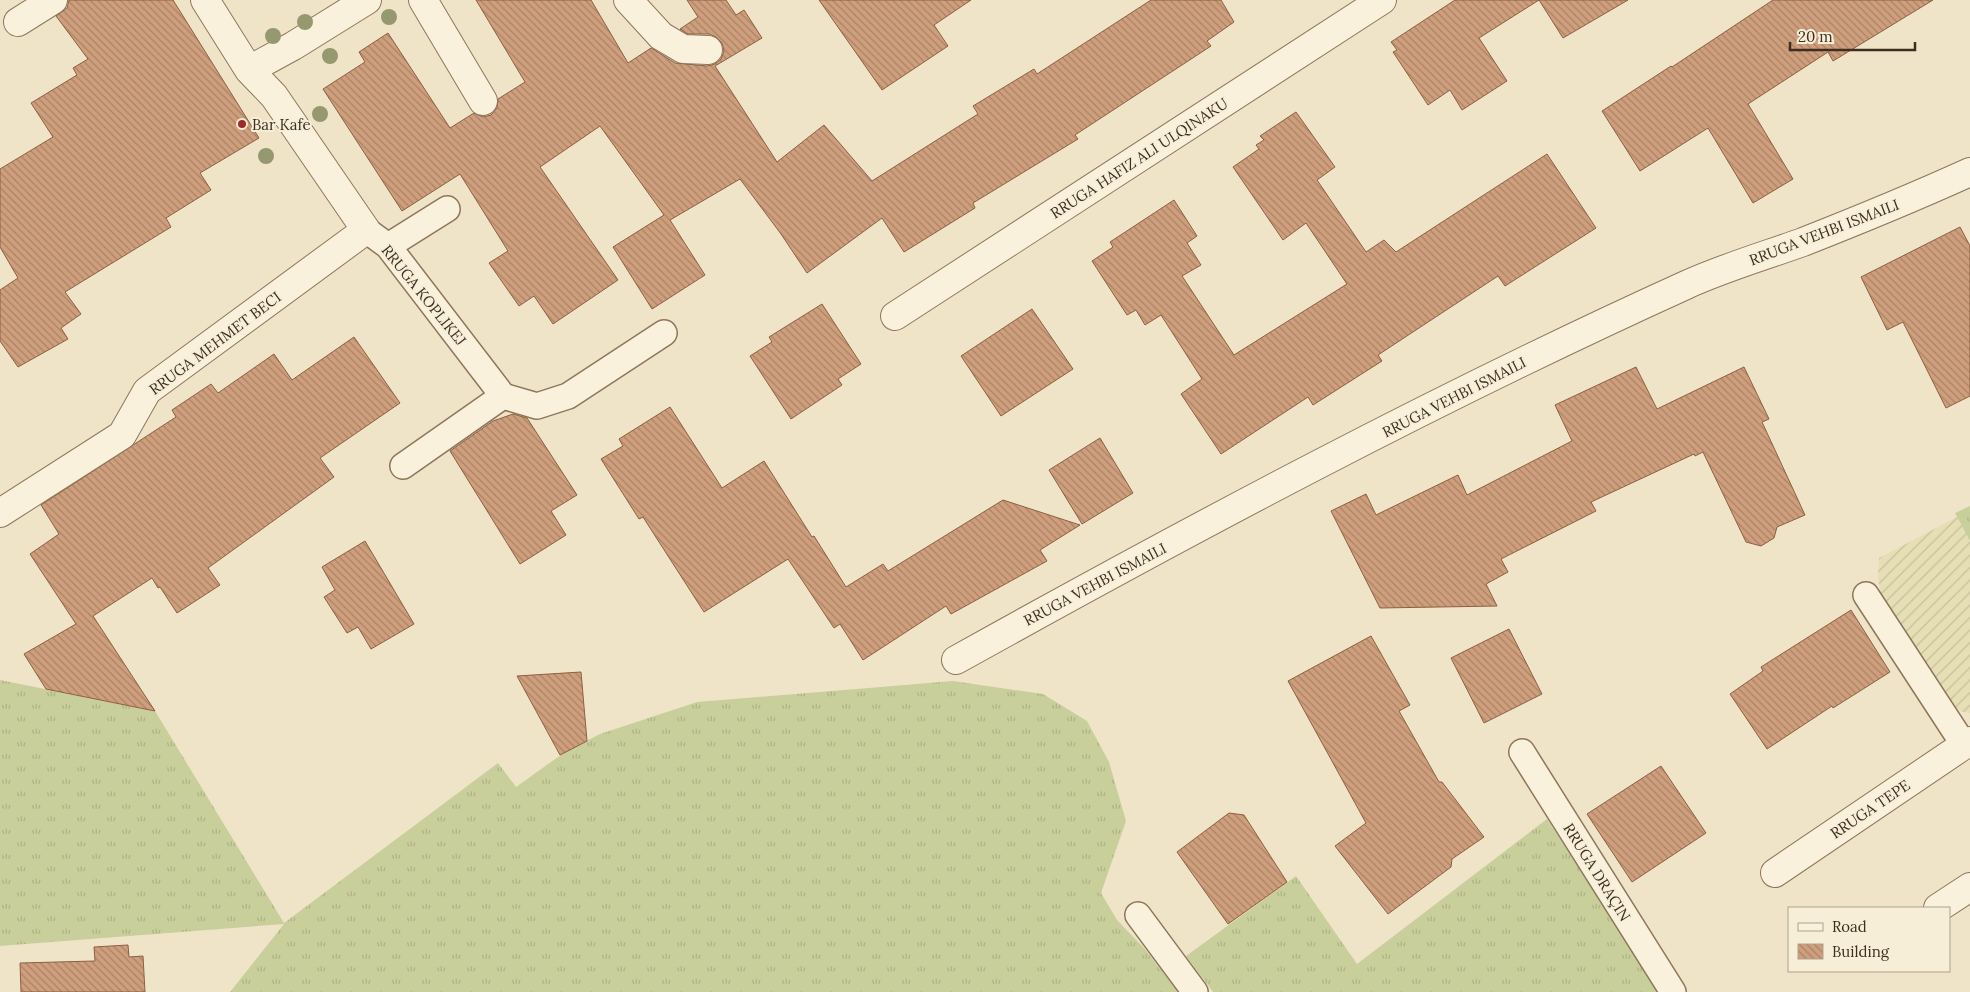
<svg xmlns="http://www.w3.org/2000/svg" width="1970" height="992" viewBox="0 0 1970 992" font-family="Lora,serif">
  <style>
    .farmland { fill: url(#farmland-furrows) }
    .grass { fill: url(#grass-tufts) }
    .building { fill: url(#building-back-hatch); stroke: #8d5f41 }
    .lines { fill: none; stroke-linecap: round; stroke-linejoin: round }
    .lane-casing { stroke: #8d765c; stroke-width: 28 }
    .street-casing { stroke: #8d765c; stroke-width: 30 }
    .lane { stroke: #faf1dc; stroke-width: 25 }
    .street { stroke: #faf1dc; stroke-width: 28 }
    .tree { fill: #96986f }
    .poi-dot { fill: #9e2a2b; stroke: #f7eed8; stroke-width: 2 }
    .labels { text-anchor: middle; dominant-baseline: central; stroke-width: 4; stroke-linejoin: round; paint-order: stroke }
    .poi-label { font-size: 15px; fill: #3d2e20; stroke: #f7eed8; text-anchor: start }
    .street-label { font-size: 15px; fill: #3d2e20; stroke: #f7eed8 }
  </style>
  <defs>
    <pattern id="farmland-furrows" width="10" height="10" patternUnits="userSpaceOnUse" patternTransform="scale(1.25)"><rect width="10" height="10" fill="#e6deb5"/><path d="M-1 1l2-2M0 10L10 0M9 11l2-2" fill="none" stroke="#c6bf9b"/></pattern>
    <pattern id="grass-tufts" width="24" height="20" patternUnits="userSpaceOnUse" patternTransform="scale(1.25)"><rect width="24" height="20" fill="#c9cf9b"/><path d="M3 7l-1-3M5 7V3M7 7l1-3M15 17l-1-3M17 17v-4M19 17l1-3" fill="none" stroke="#aeb285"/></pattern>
    <pattern id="building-back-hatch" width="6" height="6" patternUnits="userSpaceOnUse" patternTransform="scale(1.25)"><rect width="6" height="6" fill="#cf9f7d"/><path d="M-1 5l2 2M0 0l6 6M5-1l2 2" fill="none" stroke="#a98266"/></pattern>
  </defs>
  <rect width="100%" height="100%" fill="#f0e4c8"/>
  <path class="farmland" d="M 1957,517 L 1970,541 L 1970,713 L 1963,712 L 1949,704 L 1881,593 L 1878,579 L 1879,558 Z"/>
  <path class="grass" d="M 1970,506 L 1970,541 L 1955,513 Z
    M 0,680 L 155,711 L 284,923 L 498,763 L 516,787 L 565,752 L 600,734 L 697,702 L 953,681 L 1043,694 L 1087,721 L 1109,762 L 1126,821 L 1101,893 L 1117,920 L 1144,948 L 1178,992 L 230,992 L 284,924 L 0,946 Z
    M 1547,819 L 1660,992 L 1213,992 L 1186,956 L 1296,876 L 1357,964 Z"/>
  <path class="building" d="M 69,0 L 173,0 L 259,138 L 200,173 L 211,190 L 166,218 L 171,227 L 65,292 L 81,314 L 61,328 L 68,339 L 18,367 L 0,341 L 0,290 L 18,278 L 0,247 L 0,169 L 53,137 L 31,103 L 77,75 L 73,68 L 88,59 L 56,16 L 67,8 Z
    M 476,0 L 591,0 L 628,63 L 651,48 L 675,63 L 707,66 L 715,64 L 721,59 L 724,51 L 722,43 L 716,37 L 709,34 L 688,34 L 680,29 L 698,17 L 687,0 L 726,0 L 736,15 L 744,10 L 762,38 L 715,66 L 777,162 L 824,125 L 872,181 L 978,114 L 973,106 L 1034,69 L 1037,74 L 1151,0 L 1221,0 L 1234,22 L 1207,41 L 1211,46 L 1075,135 L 1078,139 L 973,203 L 975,208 L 904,252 L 882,218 L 807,273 L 781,234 L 740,179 L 670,220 L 705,275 L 652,309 L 613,247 L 664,215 L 600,126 L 540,167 L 618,280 L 553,324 L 534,296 L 519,306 L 489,263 L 508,251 L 460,174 L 402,211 L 323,89 L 365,62 L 359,52 L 388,33 L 450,128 L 474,113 L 483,117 L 491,115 L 497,108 L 498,99 L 525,82 Z
    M 819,0 L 971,0 L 934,25 L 948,46 L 882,90 Z
    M 1455,0 L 1628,0 L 1563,38 L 1539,0 L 1479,38 L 1507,81 L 1462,110 L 1450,90 L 1428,105 L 1393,52 L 1397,50 L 1391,42 Z
    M 1773,0 L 1933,0 L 1833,61 L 1828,52 L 1748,104 L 1793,179 L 1753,203 L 1708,128 L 1640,171 L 1602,111 L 1671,66 L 1672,67 Z
    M 1296,112 L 1335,167 L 1317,180 L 1366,252 L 1384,240 L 1396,252 L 1547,154 L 1596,228 L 1505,286 L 1498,276 L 1378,355 L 1382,361 L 1313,405 L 1308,397 L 1221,454 L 1181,394 L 1202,379 L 1161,315 L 1145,325 L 1136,310 L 1127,315 L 1092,261 L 1113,247 L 1110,242 L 1174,200 L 1197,236 L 1187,243 L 1201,265 L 1182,276 L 1234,355 L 1347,284 L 1306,223 L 1283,240 L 1233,167 L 1259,149 L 1256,145 L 1264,140 L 1260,136 Z
    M 1960,227 L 1970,246 L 1970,396 L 1946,408 L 1903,322 L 1887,330 L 1861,277 Z
    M 822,304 L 861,364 L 838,379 L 842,385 L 791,419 L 750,356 L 772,342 L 769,337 Z
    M 1032,309 L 1073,369 L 1001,416 L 961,356 Z
    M 354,337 L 400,403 L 320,458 L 334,477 L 208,568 L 220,585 L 177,613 L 160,587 L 158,588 L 152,578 L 93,616 L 155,711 L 46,689 L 24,654 L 76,624 L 30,554 L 59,534 L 41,505 L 176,417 L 172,410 L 211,384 L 218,393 L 274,354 L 292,380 Z
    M 1636,367 L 1657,409 L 1744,367 L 1769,419 L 1762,422 L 1805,515 L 1777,527 L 1774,538 L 1761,546 L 1746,542 L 1703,452 L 1695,456 L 1694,454 L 1591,502 L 1596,511 L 1501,559 L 1508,572 L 1486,584 L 1497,606 L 1380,608 L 1331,511 L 1366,494 L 1376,515 L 1458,475 L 1467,495 L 1572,441 L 1555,405 Z
    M 670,407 L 722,488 L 764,461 L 812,537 L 814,536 L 846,587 L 883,564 L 888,571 L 1003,500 L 1080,525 L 1040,550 L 1047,561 L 951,614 L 946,606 L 863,660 L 840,624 L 834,628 L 788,559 L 704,612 L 643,517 L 639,519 L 601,459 L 623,446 L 619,439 Z
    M 513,414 L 527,418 L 577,495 L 551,511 L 566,535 L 520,564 L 450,451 L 493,421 Z
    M 1100,438 L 1133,493 L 1082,524 L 1049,470 Z
    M 365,541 L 414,624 L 371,649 L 358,627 L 347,633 L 324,597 L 335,590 L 322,567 Z
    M 1851,610 L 1890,672 L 1833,708 L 1832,706 L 1767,749 L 1730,694 L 1763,671 L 1761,667 Z
    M 1509,629 L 1542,694 L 1484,723 L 1451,658 Z
    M 1371,636 L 1410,705 L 1399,711 L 1439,782 L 1442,782 L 1484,837 L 1452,859 L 1451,867 L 1388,914 L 1335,846 L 1366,823 L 1288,681 Z
    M 581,672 L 587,741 L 560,755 L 517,676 Z
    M 1661,766 L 1706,833 L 1632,882 L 1587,814 Z
    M 1229,813 L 1244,815 L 1287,882 L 1228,924 L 1177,852 Z
    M 128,945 L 129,957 L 143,956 L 145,992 L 21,992 L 20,963 L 95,961 L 94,947 Z"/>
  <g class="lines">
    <g class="lane-casing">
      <path id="lane" d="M 366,230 L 388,246 L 503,396 L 537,406 L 568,396 L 664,333
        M 388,246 L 447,209
        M 403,466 L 503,396
        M 1866,595 L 1964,745
        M 1522,752 L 1673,992
        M 1138,915 L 1195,992"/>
    </g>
    <g class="street-casing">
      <path id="street" d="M 423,0 L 483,101
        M 628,0 L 661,36 L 683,49 L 708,50
        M 18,22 L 53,0
        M 249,70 L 293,46 L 367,0
        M 895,316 L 1382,0
        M 0,513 L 122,435 L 147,391 L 366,230 L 274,96 L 249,70 L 205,0
        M 956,660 C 1195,527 1437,398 1686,285 C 1723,268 1764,256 1803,242 C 1859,220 1915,197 1970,172
        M 1775,873 L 1970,741
        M 1938,908 L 1970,887"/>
    </g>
    <use href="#lane" class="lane"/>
    <use href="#street" class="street"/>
  </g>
  <g class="tree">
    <circle cx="389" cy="17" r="8"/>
    <circle cx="305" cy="22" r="8"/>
    <circle cx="273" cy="36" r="8"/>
    <circle cx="330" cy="56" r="8"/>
    <circle cx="320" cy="114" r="8"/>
    <circle cx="266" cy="156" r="8"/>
  </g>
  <circle class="poi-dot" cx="242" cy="124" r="5"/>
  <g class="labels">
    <g class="poi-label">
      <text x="252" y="124">Bar Kafe</text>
    </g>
    <g class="street-label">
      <text transform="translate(1139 158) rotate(-33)">RRUGA HAFIZ ALI ULQINAKU</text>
      <text transform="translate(1824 232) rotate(-21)">RRUGA VEHBI ISMAILI</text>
      <text transform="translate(424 295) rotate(51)">RRUGA KOPLIKEJ</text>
      <text transform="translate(215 343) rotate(-37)">RRUGA MEHMET BECI</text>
      <text transform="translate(1454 397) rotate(-27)">RRUGA VEHBI ISMAILI</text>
      <text transform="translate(1095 584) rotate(-28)">RRUGA VEHBI ISMAILI</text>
      <text transform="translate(1870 809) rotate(-34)">RRUGA TEPE</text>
      <text transform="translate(1597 872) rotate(58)">RRUGA DRAÇIN</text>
    </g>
  </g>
  <rect x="1788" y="907" width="162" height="65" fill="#f7eed8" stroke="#ada18e"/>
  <rect x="1798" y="923" width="25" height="8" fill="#faf1dc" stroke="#ada18e"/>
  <text x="1832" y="932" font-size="15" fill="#3d2e20">Road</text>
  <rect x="1798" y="944" width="25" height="15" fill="url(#building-back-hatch)" stroke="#ada18e"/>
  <text x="1832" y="957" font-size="15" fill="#3d2e20">Building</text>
  <path d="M1790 42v8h125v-8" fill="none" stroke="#3d2e20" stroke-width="2.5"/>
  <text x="1798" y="42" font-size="15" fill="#3d2e20" stroke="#f7eed8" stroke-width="4" paint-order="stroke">20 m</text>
</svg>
